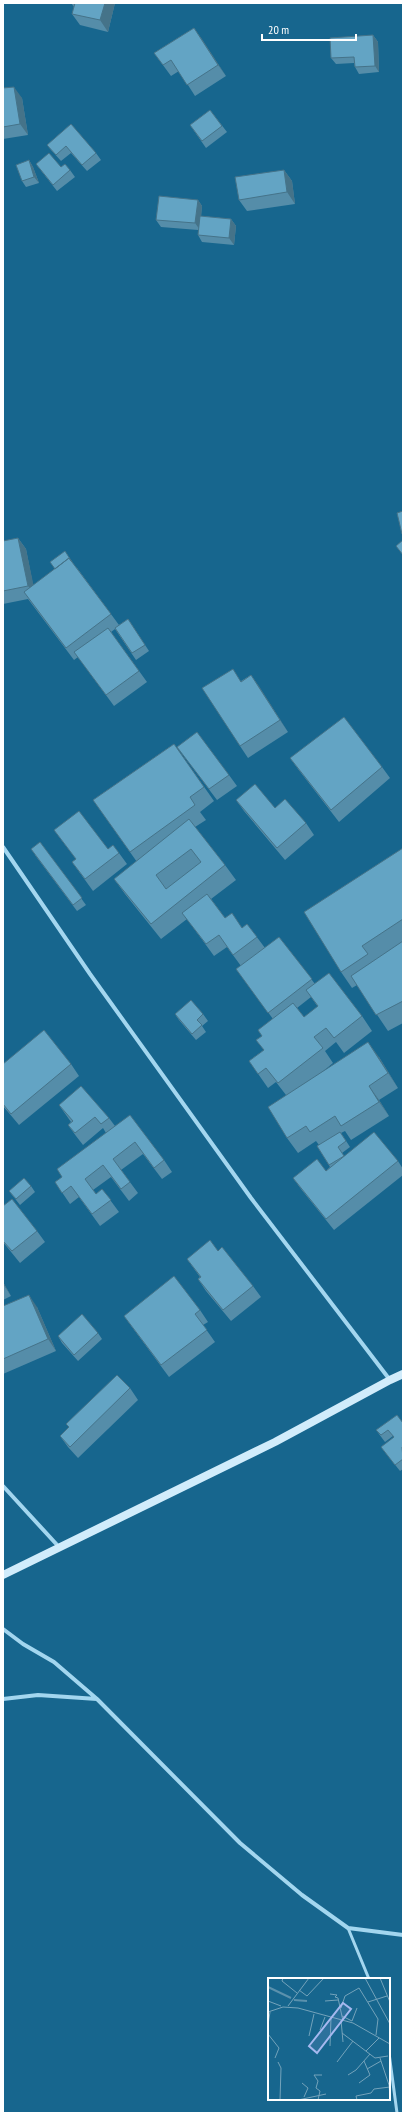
<svg xmlns="http://www.w3.org/2000/svg" width="406" height="2116" viewBox="0 0 406 2116" font-family="'PT Sans Narrow',sans-serif">
  <style>
    .lines { fill: none; stroke-linecap: round; stroke-linejoin: round }
    .lane { stroke: #a3d6ef; stroke-width: 3 }
    .street { stroke: #a3d6ef; stroke-width: 4 }
    .secondary { stroke: #d1ecfb; stroke-width: 8 }
    .wall { fill: #558da9; fill-rule: evenodd }
    .shaded-wall { fill: #457389 }
    .building { fill: #63a4c4; stroke: #457389; fill-rule: evenodd }
    .inset-river { fill: none; stroke: #5b91ad; stroke-width: 2 }
    .inset-road { fill: none; stroke: #74a3bb; stroke-width: 1 }
    .view { fill: #a5b8ef; fill-opacity: 0.15; stroke: #a5b8ef; stroke-width: 2 }
    .inset-edge { fill: none; stroke: #fff; stroke-width: 2 }
  </style>
  <rect width="100%" height="100%" fill="#17668e"/>
  <g class="lines">
    <path class="lane" d="M 348,1928 L 369,1979
      M 389,2053 L 397,2113"/>
    <path class="street" d="M 3,847 L 90,974 L 251,1198 L 390,1380
      M 3,1486 L 59,1547
      M 3,1629 L 23,1644 L 54,1662 L 97,1699 L 240,1843 L 302,1895 L 348,1928 L 403,1935
      M 3,1699 L 38,1695 L 97,1699"/>
    <path class="secondary" d="M 3,1575 L 275,1442 L 390,1380 L 403,1374"/>
  </g>
  <path class="wall" d="M 71,3 L 115,3 L 108,32 L 80,25 L 72,14 L 74,7 Z
    M 194,28 L 226,76 L 195,96 L 179,71 L 171,76 L 154,53 Z
    M 373,35 L 378,42 L 379,72 L 359,74 L 355,67 L 354,63 L 336,64 L 331,58 Z
    M 3,88 L 22,98 L 28,135 L 3,139 Z
    M 210,110 L 227,132 L 206,148 L 190,125 Z
    M 71,124 L 96,153 L 101,160 L 87,171 L 71,153 L 61,161 L 52,151 L 47,145 Z
    M 29,160 L 33,167 L 39,183 L 26,187 L 22,181 Z
    M 36,164 L 61,167 L 70,170 L 75,177 L 57,191 Z
    M 284,170 L 292,181 L 295,204 L 247,211 L 239,200 Z
    M 198,200 L 202,206 L 201,216 L 231,219 L 236,226 L 234,245 L 202,242 L 198,235 L 198,230 L 161,227 L 156,220 Z
    M 18,538 L 26,549 L 33,585 L 77,568 L 119,625 L 128,619 L 149,651 L 136,660 L 115,629 L 111,632 L 147,682 L 114,706 L 78,657 L 74,660 L 28,599 L 3,604 L 3,541 Z
    M 251,675 L 288,732 L 248,758 L 240,746 L 241,681 Z
    M 174,744 L 214,801 L 200,812 L 206,820 L 195,827 L 225,865 L 236,880 L 211,899 L 225,918 L 242,928 L 247,924 L 265,948 L 279,937 L 315,984 L 362,1016 L 372,1031 L 344,1053 L 336,1042 L 325,1051 L 333,1063 L 321,1073 L 379,1057 L 398,1088 L 379,1100 L 389,1116 L 351,1140 L 345,1131 L 341,1133 L 350,1147 L 342,1153 L 344,1156 L 398,1161 L 403,1169 L 403,1175 L 334,1230 L 301,1189 L 293,1178 L 326,1171 L 330,1167 L 317,1146 L 319,1145 L 316,1141 L 298,1153 L 287,1138 L 286,1095 L 276,1082 L 268,1088 L 249,1061 L 264,1050 L 256,1040 L 262,1036 L 258,1030 L 273,1019 L 236,969 L 241,966 L 227,947 L 214,956 L 187,919 L 161,939 L 125,894 L 114,879 L 137,862 L 93,800 ZM 311,997 L 318,1007 L 304,1017 L 297,1008 Z
    M 177,747 L 229,775 L 237,786 L 217,800 Z
    M 290,758 L 382,767 L 390,778 L 339,822 L 298,769 Z
    M 236,800 L 275,808 L 306,823 L 314,835 L 285,860 L 244,811 Z
    M 54,830 L 119,853 L 127,864 L 93,891 L 72,862 L 76,859 Z
    M 40,842 L 86,905 L 77,911 L 35,855 Z
    M 403,848 L 403,1023 L 388,1031 L 357,985 L 352,988 L 341,972 Z
    M 175,1014 L 203,1014 L 208,1021 L 202,1026 L 206,1032 L 196,1040 L 179,1020 Z
    M 3,1064 L 71,1064 L 79,1076 L 19,1125 L 3,1106 Z
    M 59,1105 L 109,1118 L 115,1126 L 164,1160 L 172,1172 L 162,1179 L 143,1154 L 121,1170 L 138,1193 L 129,1201 L 111,1177 L 93,1190 L 96,1194 L 102,1189 L 119,1212 L 100,1226 L 79,1197 L 70,1204 L 55,1182 L 62,1177 L 106,1133 L 103,1128 L 83,1145 L 76,1136 L 68,1125 L 71,1122 Z
    M 31,1186 L 35,1192 L 20,1205 L 9,1191 Z
    M 3,1206 L 37,1231 L 45,1242 L 20,1263 L 3,1242 Z
    M 218,1251 L 253,1286 L 261,1297 L 231,1321 L 206,1291 L 198,1279 L 200,1277 L 187,1259 Z
    M 3,1282 L 11,1296 L 3,1300 Z
    M 3,1306 L 37,1307 L 56,1351 L 3,1374 Z
    M 200,1310 L 208,1322 L 203,1325 L 215,1342 L 169,1377 L 132,1327 L 124,1316 Z
    M 98,1333 L 102,1339 L 78,1361 L 62,1343 L 58,1336 Z
    M 130,1388 L 138,1400 L 78,1458 L 68,1447 L 60,1436 L 69,1427 L 66,1424 Z
    M 403,1423 L 403,1469 L 400,1471 L 381,1447 L 394,1438 L 393,1436 L 385,1442 L 376,1430 Z"/>
  <path class="shaded-wall" d="M 105,3 L 115,3 L 108,32 L 100,20 Z
    M 194,28 L 202,39 L 226,76 L 218,65 Z
    M 373,35 L 378,42 L 379,72 L 375,66 Z
    M 14,87 L 22,98 L 28,135 L 20,124 Z
    M 29,160 L 33,167 L 39,183 L 34,177 Z
    M 284,170 L 292,181 L 295,204 L 287,192 Z
    M 198,200 L 202,206 L 200,230 L 195,223 Z
    M 231,219 L 236,226 L 234,245 L 229,238 Z
    M 18,538 L 26,549 L 36,597 L 28,586 Z
    M 251,675 L 259,686 L 288,732 L 280,720 Z
    M 368,1042 L 379,1057 L 398,1088 L 388,1073 Z
    M 369,1086 L 379,1100 L 389,1116 L 379,1102 Z
    M 3,1282 L 11,1296 L 3,1284 Z
    M 29,1295 L 37,1307 L 56,1351 L 48,1339 Z"/>
  <path class="building" d="M 75,3 L 105,3 L 100,20 L 72,14 Z
    M 194,28 L 218,65 L 187,85 L 171,60 L 163,65 L 154,53 Z
    M 373,35 L 375,66 L 355,67 L 354,57 L 331,58 L 330,38 Z
    M 14,87 L 20,124 L 3,127 L 3,88 Z
    M 210,110 L 222,126 L 202,141 L 190,125 Z
    M 71,124 L 96,153 L 82,165 L 66,146 L 56,155 L 47,145 Z
    M 49,153 L 61,167 L 65,164 L 70,170 L 53,185 L 36,164 Z
    M 29,160 L 34,177 L 22,181 L 16,165 Z
    M 284,170 L 287,192 L 239,200 L 235,177 Z
    M 159,196 L 198,200 L 195,223 L 156,220 Z
    M 200,216 L 231,219 L 229,238 L 198,235 Z
    M 403,511 L 403,534 L 402,534 L 397,513 Z
    M 18,538 L 28,586 L 3,591 L 3,541 Z
    M 403,540 L 403,555 L 396,546 Z
    M 65,551 L 72,562 L 69,558 L 55,569 L 50,562 Z
    M 69,558 L 111,614 L 66,648 L 24,592 Z
    M 128,619 L 145,645 L 132,653 L 115,628 Z
    M 108,628 L 139,671 L 106,695 L 74,652 Z
    M 233,669 L 241,682 L 251,675 L 280,720 L 240,746 L 202,688 Z
    M 344,717 L 382,767 L 331,810 L 290,758 Z
    M 197,732 L 229,775 L 209,789 L 177,747 Z
    M 174,744 L 204,787 L 190,797 L 195,805 L 130,852 L 93,800 Z
    M 255,784 L 275,808 L 285,799 L 306,823 L 277,848 L 236,800 Z
    M 79,811 L 108,849 L 113,845 L 119,853 L 85,879 L 72,862 L 76,859 L 54,830 Z
    M 189,819 L 225,865 L 151,924 L 114,879 ZM 191,849 L 201,862 L 166,889 L 156,875 Z
    M 40,842 L 82,898 L 73,905 L 31,849 Z
    M 403,848 L 403,919 L 362,946 L 368,954 L 341,972 L 304,912 Z
    M 207,894 L 225,918 L 232,913 L 242,928 L 247,924 L 257,937 L 233,955 L 219,935 L 206,944 L 182,913 Z
    M 279,937 L 312,979 L 268,1013 L 236,969 Z
    M 403,941 L 403,1001 L 376,1015 L 351,976 Z
    M 329,973 L 362,1016 L 334,1038 L 326,1028 L 314,1037 L 323,1048 L 278,1083 L 266,1068 L 258,1074 L 249,1061 L 264,1050 L 256,1040 L 262,1036 L 258,1030 L 293,1003 L 304,1017 L 318,1006 L 306,990 Z
    M 191,1000 L 203,1014 L 197,1020 L 202,1025 L 192,1034 L 175,1014 Z
    M 44,1030 L 71,1064 L 11,1114 L 3,1104 L 3,1064 Z
    M 368,1042 L 388,1073 L 369,1086 L 379,1102 L 341,1126 L 335,1116 L 310,1132 L 306,1126 L 287,1138 L 268,1107 Z
    M 81,1086 L 109,1118 L 101,1124 L 95,1117 L 75,1133 L 68,1125 L 73,1121 L 59,1105 Z
    M 130,1115 L 164,1160 L 154,1168 L 135,1142 L 113,1159 L 130,1182 L 121,1189 L 103,1165 L 85,1179 L 96,1194 L 102,1189 L 111,1200 L 92,1214 L 71,1186 L 62,1193 L 55,1182 L 62,1177 L 57,1169 Z
    M 340,1132 L 346,1141 L 338,1147 L 344,1156 L 329,1165 L 317,1146 Z
    M 374,1132 L 398,1161 L 326,1219 L 293,1178 L 317,1159 L 326,1171 Z
    M 24,1178 L 31,1186 L 16,1199 L 9,1191 Z
    M 12,1199 L 37,1231 L 12,1251 L 3,1241 L 3,1206 Z
    M 210,1240 L 218,1251 L 222,1247 L 253,1286 L 223,1310 L 198,1279 L 201,1277 L 187,1259 Z
    M 174,1276 L 200,1310 L 195,1314 L 207,1330 L 161,1365 L 124,1316 Z
    M 29,1295 L 48,1339 L 3,1359 L 3,1306 Z
    M 82,1314 L 98,1333 L 74,1355 L 58,1336 Z
    M 117,1375 L 130,1388 L 70,1447 L 60,1436 L 69,1427 L 66,1424 Z
    M 397,1415 L 403,1423 L 403,1447 L 402,1447 L 403,1459 L 395,1465 L 381,1447 L 394,1437 L 388,1430 L 381,1435 L 376,1430 Z"/>
  <g transform="translate(268 1978)">
    <rect width="122" height="122" fill="#17668e"/>
    <path class="inset-river" d="M 0,9 L 23,20M 26,22 L 39,23"/>
    <path class="inset-road" d="M 15,0 L 14,3 L 29,15M 97,0 L 122,46M 112,0 L 122,24M 31,12 L 39,18 L 56,0M 62,16 L 69,17 L 67,19 L 70,20 L 75,43M 0,23 L 13,28M 57,23 L 70,22M 100,24 L 119,18M 20,28 L 41,0M 73,30 L 77,18 L 91,10 L 110,41 L 108,57M 0,34 L 15,29 L 30,30 L 85,45 L 122,66M 74,38 L 84,43 L 89,30M 73,42 L 75,64M 0,47 L 2,34M 52,52 L 57,39M 74,55 L 107,80 L 120,78M 0,56 L 11,70 L 7,80M 41,58 L 46,36M 62,68 L 63,40M 98,73 L 111,60M 112,80 L 121,107 L 122,119M 10,84 L 13,90 L 12,122M 69,84 L 85,63M 99,91 L 113,83M 80,97 L 88,92 L 102,76M 34,105 L 40,110 L 36,119M 91,105 L 102,97 L 96,83M 30,122 L 58,116M 50,122 L 52,113 L 48,110 L 50,103 L 46,97 L 54,97M 89,122 L 88,118 L 103,115 L 106,111 L 122,109"/>
    <path class="view" d="M 75,25 L 83,31 L 49,75 L 41,68 Z"/>
    <rect width="122" height="122" class="inset-edge"/>
  </g>
  <rect width="406" height="2116" fill="none" stroke="#ffffff" stroke-width="8"/>
  <path d="M262 34v6h94v-6" fill="none" stroke="#ffffff" stroke-width="2"/>
  <text x="268" y="34" font-size="12" fill="#ffffff" stroke="#17668e" stroke-width="3" paint-order="stroke">20 m</text>
</svg>
